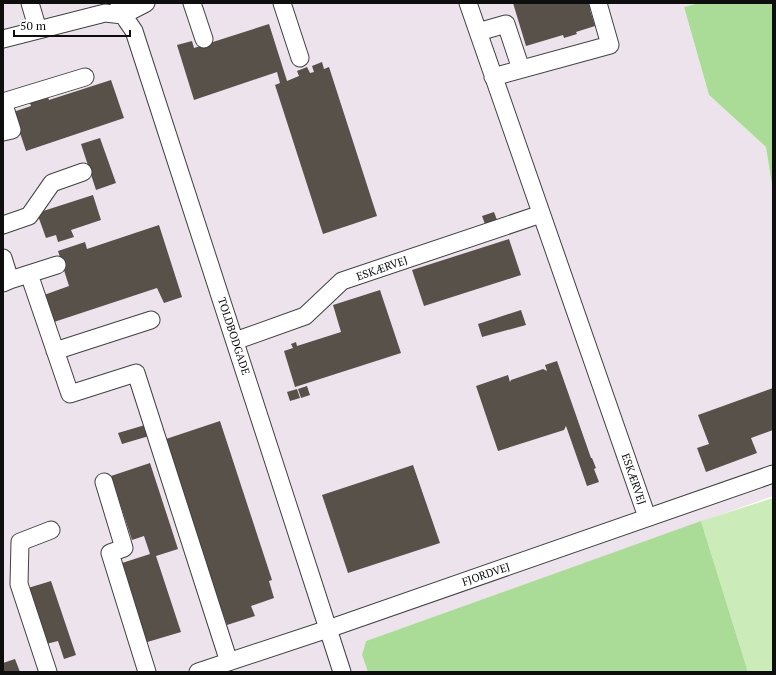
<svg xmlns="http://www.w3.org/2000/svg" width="776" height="675" viewBox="0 0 776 675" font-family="'PT Serif',serif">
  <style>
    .industrial { fill: #ede3ed }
    .green { fill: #cbebb8 }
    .forest { fill: #abdc97 }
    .building { fill: #57514a }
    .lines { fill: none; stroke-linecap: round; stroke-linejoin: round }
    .minor-casing { stroke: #414141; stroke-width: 19 }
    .minor { stroke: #fff; stroke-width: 17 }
    .labels { text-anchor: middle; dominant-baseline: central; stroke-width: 4; stroke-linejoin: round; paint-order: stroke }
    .street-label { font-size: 11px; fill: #0e0e0e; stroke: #fff }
  </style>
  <rect width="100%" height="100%" fill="#fffef0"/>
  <path class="industrial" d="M 3,3 L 699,3 L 684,7 L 709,95 L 769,150 L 773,179 L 773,496 L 366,641 L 362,655 L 368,672 L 3,672 Z"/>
  <path class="green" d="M 773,498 L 773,672 L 748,672 L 701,521 Z"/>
  <path class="forest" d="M 699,3 L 773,3 L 773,190 L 766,147 L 709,95 L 684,7 Z
    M 701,521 L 748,672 L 368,672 L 362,655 L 366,641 Z"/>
  <path class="building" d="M 513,3 L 593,3 L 595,9 L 590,10 L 595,26 L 576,32 L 577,34 L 564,38 L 563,35 L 526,46 Z
    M 269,24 L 287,81 L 299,76 L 297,71 L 307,67 L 310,73 L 314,72 L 312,66 L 322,62 L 324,69 L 329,67 L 377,216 L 323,234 L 275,85 L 280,83 L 277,72 L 194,100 L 177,45 L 192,41 L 194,48 Z
    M 111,80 L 124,118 L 26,151 L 13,112 L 31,106 L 28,98 L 46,92 L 49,100 Z
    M 100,138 L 116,183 L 96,190 L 81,144 Z
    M 93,195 L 101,220 L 71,230 L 74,237 L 58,242 L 56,235 L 46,238 L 37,213 Z
    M 494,212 L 497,220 L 485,224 L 482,216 Z
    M 159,225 L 182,297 L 164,303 L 157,288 L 54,322 L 44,295 L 69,286 L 58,251 L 85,242 L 87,249 Z
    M 509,239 L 521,275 L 424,306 L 412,270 Z
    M 380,290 L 401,353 L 295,387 L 284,351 L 293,348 L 291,344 L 296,342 L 297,346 L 341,332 L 333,305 Z
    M 521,310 L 526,325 L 482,337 L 478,324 Z
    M 557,361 L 591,458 L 592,458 L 596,468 L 594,469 L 599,482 L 587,486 L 566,426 L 564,430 L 498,451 L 476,386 L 508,375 L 510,382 L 511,380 L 543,369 L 547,371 L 545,365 Z
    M 307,386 L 310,395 L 301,398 L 298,389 Z
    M 773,388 L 773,430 L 751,438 L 757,453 L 706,472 L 697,448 L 709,444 L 698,415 Z
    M 297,389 L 300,398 L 290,401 L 287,392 Z
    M 220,421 L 272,580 L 269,581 L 274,598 L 251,606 L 255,616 L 227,625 L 217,597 L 215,598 L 163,440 Z
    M 145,425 L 149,436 L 122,444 L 118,433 Z
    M 150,463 L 178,549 L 156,556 L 181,632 L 144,643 L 119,564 L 150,554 L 144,536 L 132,540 L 111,476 Z
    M 413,465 L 440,543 L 348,573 L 322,495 Z
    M 51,581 L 76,655 L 64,659 L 58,641 L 46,644 L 28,588 Z
    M 15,659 L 20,672 L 3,672 L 3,663 Z"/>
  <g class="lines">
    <g class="minor-casing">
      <path id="minor" d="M 30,3 L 38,30
        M 119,3 L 123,15 L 134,31 L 342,672
        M 192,3 L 204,39
        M 282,3 L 300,58
        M 468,3 L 647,517
        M 123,15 L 146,3
        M 478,32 L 506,24 L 521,69
        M 3,39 L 105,13 L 123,15
        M 493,77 L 610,45 L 598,3
        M 3,132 L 12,130 L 3,102 L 85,77
        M 3,225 L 29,216 L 52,183 L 83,172
        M 3,258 L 10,280 L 3,283
        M 29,274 L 70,394 L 136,373 L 229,662
        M 10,280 L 57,265
        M 235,341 L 305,316 L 342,281 L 541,214
        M 55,351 L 151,320
        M 104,482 L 124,548 L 110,553 L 147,672
        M 48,672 L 19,584 L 20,542 L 51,530
        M 198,672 L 328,629 L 773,474"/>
    </g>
    <use href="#minor" class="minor"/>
  </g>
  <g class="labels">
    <g class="street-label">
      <text transform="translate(382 268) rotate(-19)">ESKÆRVEJ</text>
      <text transform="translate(234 336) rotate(72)">TOLDBODGADE</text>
      <text transform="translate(634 479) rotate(71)">ESKÆRVEJ</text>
      <text transform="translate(486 574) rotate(-19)">FJORDVEJ</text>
    </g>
  </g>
  <rect width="776" height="675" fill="none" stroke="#0e0e0e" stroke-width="8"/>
  <path d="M14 30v6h116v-6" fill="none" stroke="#0e0e0e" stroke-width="2"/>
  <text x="20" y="30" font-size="12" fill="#0e0e0e" stroke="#ffffff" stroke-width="3" paint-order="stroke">50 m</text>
</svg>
